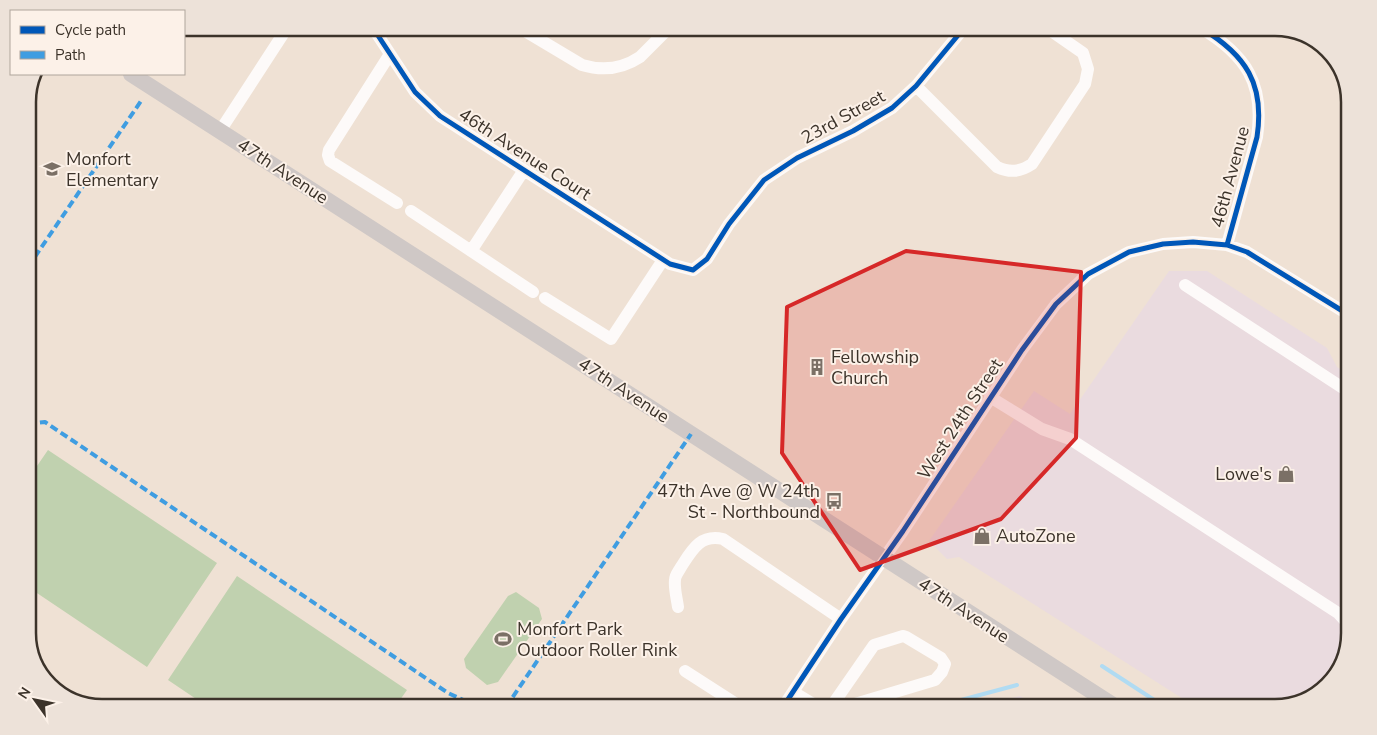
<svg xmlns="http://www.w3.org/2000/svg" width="1377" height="735" viewBox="0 0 1377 735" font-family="'Nunito Sans',sans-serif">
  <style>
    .commercial { fill: #eadbdf }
    .green { fill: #c0d1af }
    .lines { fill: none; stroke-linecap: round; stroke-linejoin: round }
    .stream { stroke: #b0dbf2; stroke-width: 4 }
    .minor { stroke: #fdfaf9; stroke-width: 12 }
    .major { stroke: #cfc8c6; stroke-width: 16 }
    .quiet { stroke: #3f9de1; stroke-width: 4; stroke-dasharray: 8 4; stroke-linecap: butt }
    .cycleway-casing { stroke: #fcf1e8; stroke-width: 8 }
    .cycleway { stroke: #0057b8; stroke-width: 5 }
    .marked { fill: #d62828; fill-opacity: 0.2; stroke: #d62828; stroke-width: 4; stroke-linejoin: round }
    .labels { text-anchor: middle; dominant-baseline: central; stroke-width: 4; stroke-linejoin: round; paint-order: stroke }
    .street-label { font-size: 18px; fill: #3c332a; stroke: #fcf1e8 }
    .poi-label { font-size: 18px; fill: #3c332a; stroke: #fcf1e8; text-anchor: start }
    .rim { fill: none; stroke: #3c332a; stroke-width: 2.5 }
  </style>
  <rect width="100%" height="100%" fill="#efe1d4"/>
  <path class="commercial" d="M 1169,271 L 1207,271 L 1327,348 L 1337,367 L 1349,375 L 1349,632 L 1342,666 L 1312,697 L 1275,707 L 1196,707 L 959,557 L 947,559 L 929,541 L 1034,391 L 1070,414 Z
    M 1020,696 L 1039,707 L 977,707 Z"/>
  <path class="green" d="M 48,450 L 217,563 L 147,667 L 28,587 L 28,479 Z
    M 237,576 L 407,690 L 395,707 L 208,707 L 168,680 Z
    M 516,592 L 539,608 L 542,619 L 498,682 L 487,685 L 466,668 L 464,659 L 508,596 Z"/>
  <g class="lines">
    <path class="stream" d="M 1102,666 L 1165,707
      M 935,707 L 1017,685"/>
    <path class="minor" d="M 371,28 L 377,34 L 415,92 L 440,116 L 670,264 L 693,270 L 707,259 L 729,224 L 764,180 L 797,158 L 853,131 L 892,108 L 916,86 L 964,28
      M 520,28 L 582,65 C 602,71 622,69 640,57 L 669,28
      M 1201,28 C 1246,55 1265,84 1257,137 L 1227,245
      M 390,54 L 329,150 L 328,155 L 330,161 L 397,203
      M 916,86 L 997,167 C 1010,173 1020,172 1032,164 L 1085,84 L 1088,69 L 1083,53 L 1047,28
      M 220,131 L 287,28
      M 411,211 L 533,292
      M 471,251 L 524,170
      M 1185,285 L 1349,392
      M 545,298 L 611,339 L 663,260
      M 990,397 L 1042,429 L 1070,439 L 1338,613 L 1349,625
      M 678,607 C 677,599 674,589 675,580 C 675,575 679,571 681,567 C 692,550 700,534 723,539 L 841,619
      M 685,671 L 741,707
      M 793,692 L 818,707
      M 783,707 L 841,619 L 903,531 L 1022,350 L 1056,304 L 1088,274 L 1129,252 L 1163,244 L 1193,242 L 1227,245 L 1247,252 L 1349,315
      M 831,707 L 874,645 L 903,636 L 906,637 L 941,658 L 945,664 L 942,672 L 935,680 L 845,707"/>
    <path class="major" d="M 131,74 L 1116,707"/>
    <path class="quiet" d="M 28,267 L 141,101
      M 28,424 L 45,422 L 448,693 L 479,707
      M 506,707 L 691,434"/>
    <g class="cycleway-casing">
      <path id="cycleway" d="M 371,28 L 377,34 L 415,92 L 440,116 L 670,264 L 693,270 L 707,259 L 729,224 L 764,180 L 797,158 L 853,131 L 892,108 L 916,86 L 964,28
        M 1201,28 C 1246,55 1265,84 1257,137 L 1227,245
        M 783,707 L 841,619 L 903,531 L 1022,350 L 1056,304 L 1088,274 L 1129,252 L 1163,244 L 1193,242 L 1227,245 L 1247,252 L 1349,315"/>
    </g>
    <use href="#cycleway" class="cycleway"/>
  </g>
  <path class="marked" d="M 906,251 L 1081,272 L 1076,438 L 1001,519 L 860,570 L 782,453 L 787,307 Z"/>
  <defs>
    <g id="school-bare" transform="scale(1.35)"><path d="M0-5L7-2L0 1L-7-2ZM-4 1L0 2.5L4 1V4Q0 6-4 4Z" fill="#7b7066" stroke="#fcf1e8" stroke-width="2.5" paint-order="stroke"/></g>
    <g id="building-bare" transform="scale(1.35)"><path d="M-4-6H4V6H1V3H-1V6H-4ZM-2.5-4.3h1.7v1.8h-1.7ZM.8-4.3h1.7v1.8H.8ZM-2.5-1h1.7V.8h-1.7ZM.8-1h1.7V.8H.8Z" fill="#7b7066" stroke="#fcf1e8" stroke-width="2.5" paint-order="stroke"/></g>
    <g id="shop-bare" transform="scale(1.35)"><path d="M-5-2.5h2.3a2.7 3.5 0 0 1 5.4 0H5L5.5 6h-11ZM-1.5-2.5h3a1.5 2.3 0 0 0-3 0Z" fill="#7b7066" stroke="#fcf1e8" stroke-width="2.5" paint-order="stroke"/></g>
    <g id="bus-bare" transform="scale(1.35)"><path d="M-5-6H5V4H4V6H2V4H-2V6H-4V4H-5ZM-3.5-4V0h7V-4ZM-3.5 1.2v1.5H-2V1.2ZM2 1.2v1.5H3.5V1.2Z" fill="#7b7066" stroke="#fcf1e8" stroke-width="2.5" paint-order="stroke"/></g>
    <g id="stadium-bare" transform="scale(1.35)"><path d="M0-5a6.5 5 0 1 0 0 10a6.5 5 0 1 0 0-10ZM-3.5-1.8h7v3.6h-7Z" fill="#7b7066" stroke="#fcf1e8" stroke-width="2.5" paint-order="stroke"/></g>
  </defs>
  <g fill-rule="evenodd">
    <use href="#school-bare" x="52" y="169"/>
    <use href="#building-bare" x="817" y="367"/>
    <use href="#shop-bare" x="1286" y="474"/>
    <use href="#bus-bare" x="834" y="501"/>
    <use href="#shop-bare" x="982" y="536"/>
    <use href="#stadium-bare" x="503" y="639"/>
  </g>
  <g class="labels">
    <g class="street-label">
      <text transform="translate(843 117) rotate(-29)">23rd Street</text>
      <text transform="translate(525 154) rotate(33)">46th Avenue Court</text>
      <text transform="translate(283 171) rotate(33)">47th Avenue</text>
      <text transform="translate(1230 177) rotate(-75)">46th Avenue</text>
      <text transform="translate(624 390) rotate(33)">47th Avenue</text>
      <text transform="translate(960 419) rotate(-57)">West 24th Street</text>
      <text transform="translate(964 610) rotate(33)">47th Avenue</text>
    </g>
    <g class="poi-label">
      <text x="66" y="159">Monfort<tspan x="66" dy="21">Elementary</tspan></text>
      <text x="831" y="357">Fellowship<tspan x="831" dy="21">Church</tspan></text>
      <text x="1272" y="474" text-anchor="end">Lowe's</text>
      <text x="820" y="491" text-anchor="end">47th Ave @ W 24th<tspan x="820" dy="21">St - Northbound</tspan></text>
      <text x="996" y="536">AutoZone</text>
      <text x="517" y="629">Monfort Park<tspan x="517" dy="21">Outdoor Roller Rink</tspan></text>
    </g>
  </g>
  <path d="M0 0H1377V735H0ZM102 36H1275A66 66 0 0 1 1341 102V633A66 66 0 0 1 1275 699H102A66 66 0 0 1 36 633V102A66 66 0 0 1 102 36Z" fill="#ede2d9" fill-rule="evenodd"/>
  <path class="rim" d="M102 36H1275A66 66 0 0 1 1341 102V633A66 66 0 0 1 1275 699H102A66 66 0 0 1 36 633V102A66 66 0 0 1 102 36Z"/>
  <rect x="10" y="10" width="175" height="65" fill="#fcf1e8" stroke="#afa59c"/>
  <rect x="20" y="26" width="25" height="8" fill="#0057b8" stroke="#afa59c"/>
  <text x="55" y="35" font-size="15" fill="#3c332a">Cycle path</text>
  <rect x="20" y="51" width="25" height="8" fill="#3f9de1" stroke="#afa59c"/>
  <text x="55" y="60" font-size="15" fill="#3c332a">Path</text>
  <g transform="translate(35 700) rotate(303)" stroke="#fcf1e8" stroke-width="4" paint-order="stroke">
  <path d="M0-4L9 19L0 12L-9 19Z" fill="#3c332a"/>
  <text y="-8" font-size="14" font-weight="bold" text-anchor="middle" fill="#3c332a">N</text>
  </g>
</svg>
